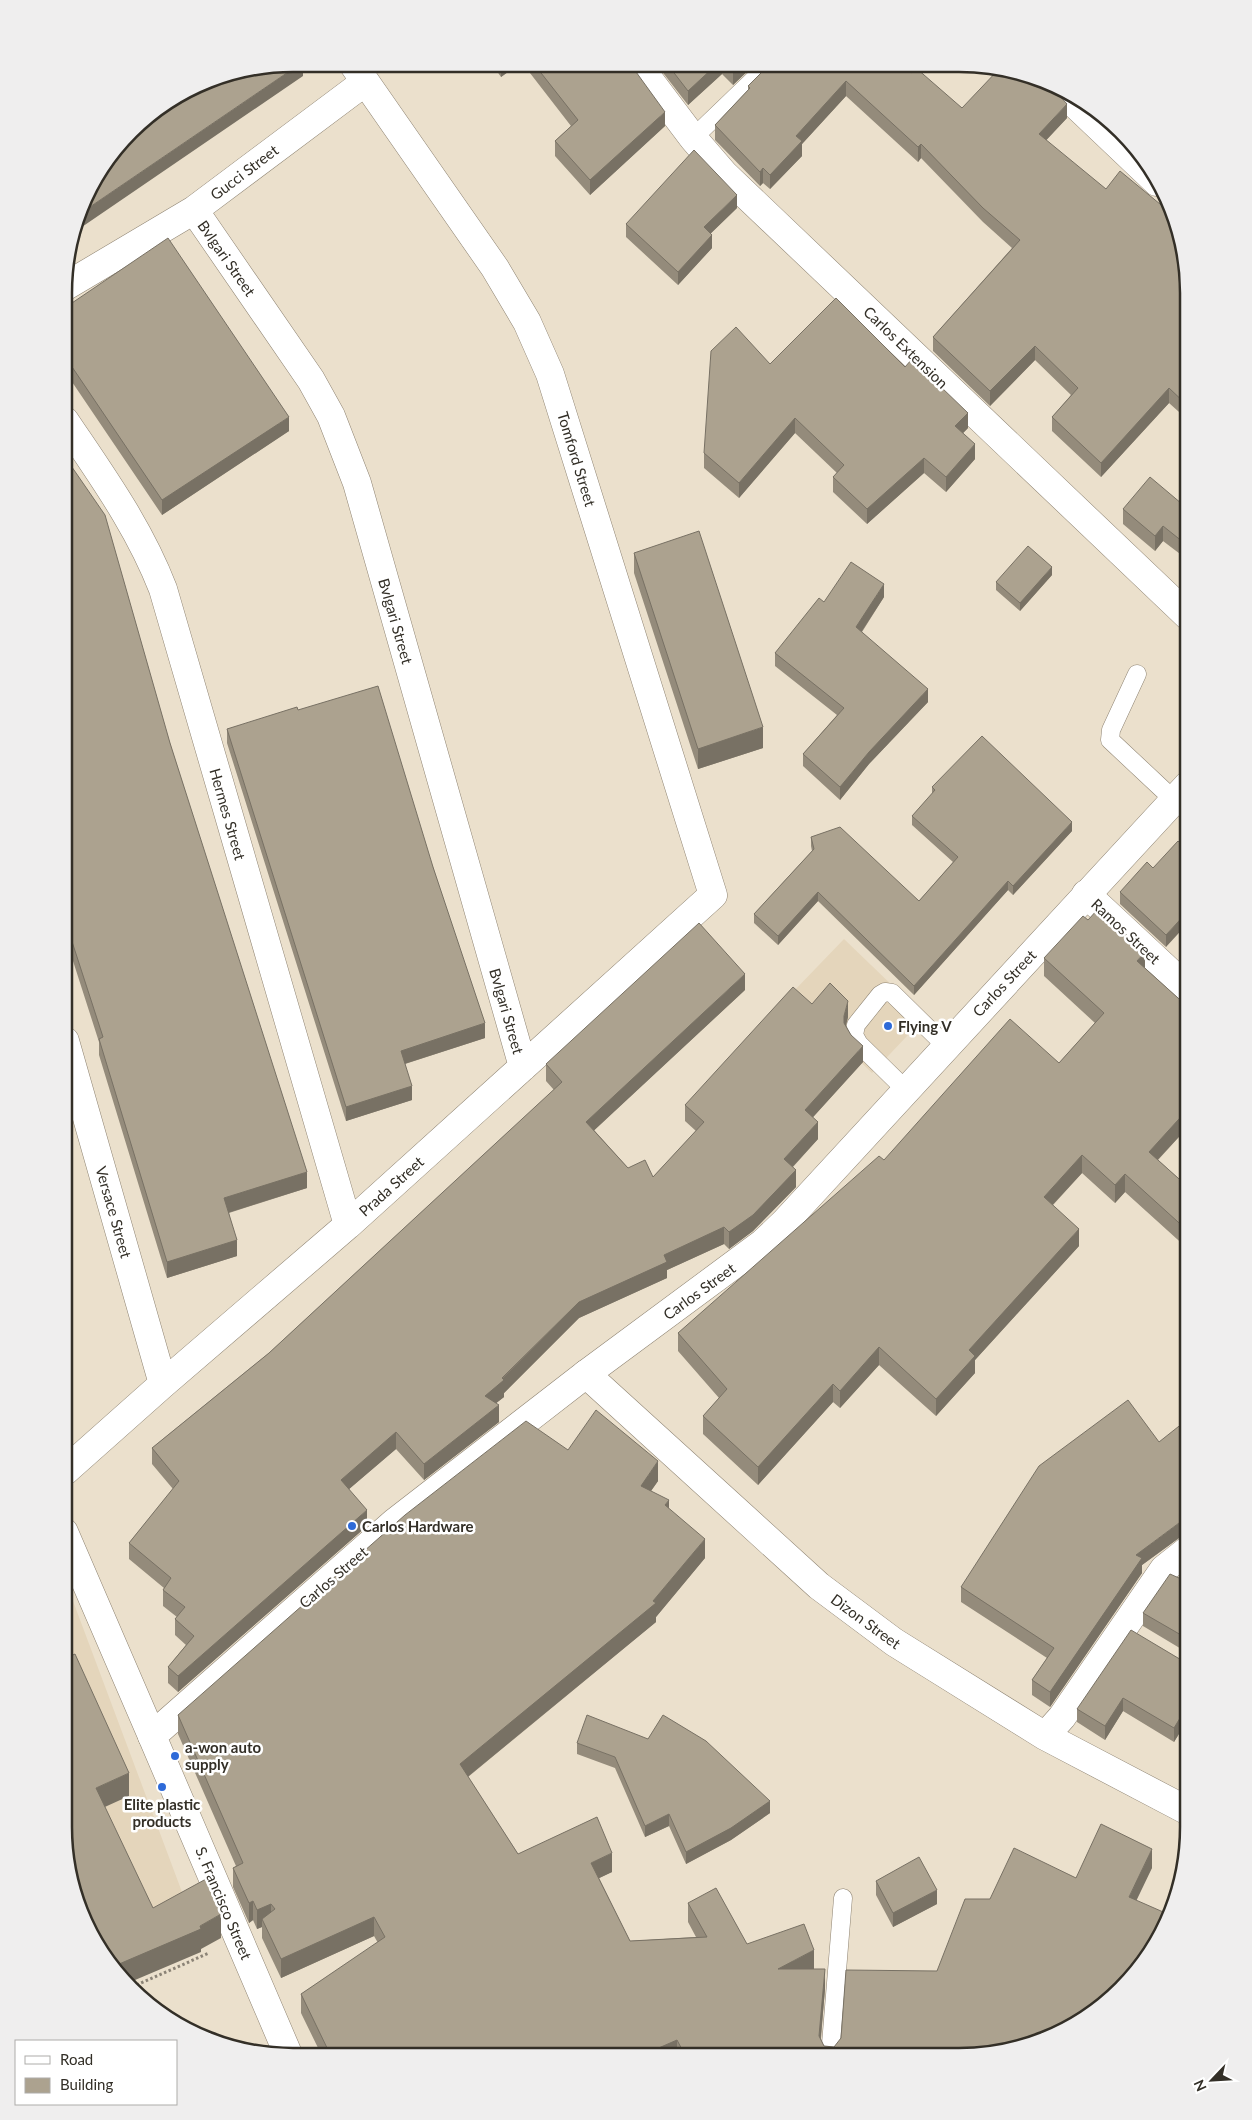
<svg xmlns="http://www.w3.org/2000/svg" width="1252" height="2120" viewBox="0 0 1252 2120" font-family="Lato,sans-serif">
  <style>
    .built { fill: #e4d5bb }
    .lines { fill: none; stroke-linecap: round; stroke-linejoin: round }
    .service-casing { stroke: #8e8372; stroke-width: 19 }
    .minor-casing { stroke: #8e8372; stroke-width: 29 }
    .tertiary-casing { stroke: #8e8372; stroke-width: 29 }
    .path { stroke: #8b8376; stroke-width: 3; stroke-dasharray: 2.5 2.5; stroke-linecap: butt }
    .service { stroke: #fff; stroke-width: 18 }
    .minor { stroke: #fff; stroke-width: 28 }
    .tertiary { stroke: #fff; stroke-width: 28 }
    .wall { fill: #948b7b }
    .shaded-wall { fill: #787164 }
    .building { fill: #aca28f; stroke: #787164 }
    .poi-dot { fill: #2e6ad8; stroke: #fff; stroke-width: 2 }
    .labels { text-anchor: middle; dominant-baseline: central; stroke-width: 5; stroke-linejoin: round; paint-order: stroke }
    .street-label { font-size: 15px; fill: #332f27; stroke: #fff }
    .poi-label { font-size: 15px; font-weight: bold; fill: #332f27; stroke: #fff; text-anchor: start }
    .rim { fill: none; stroke: #332f27; stroke-width: 2.5 }
  </style>
  <rect width="100%" height="100%" fill="#ebe0cc"/>
  <path class="built" d="M 844,939 L 925,1017 L 872,1073 L 791,994 Z
    M 64,1577 L 185,1900 L 97,1941 L 64,1826 Z"/>
  <g class="lines">
    <g class="service-casing">
      <path id="service" d="M 693,138 L 769,65
        M 1137,674 L 1111,730 L 1110,740 L 1174,800
        M 906,1090 L 859,1044 L 854,1035 L 856,1025 L 880,995 L 885,992 L 892,993 L 946,1046
        M 830,2056 L 843,1898"/>
    </g>
    <g class="minor-casing">
      <path id="minor" d="M 638,65 L 693,138 L 724,174 L 1188,616
        M 194,210 L 311,380 L 331,416 L 357,483 L 523,1067
        M 66,286 L 194,210 L 365,82
        M 65,421 C 102,476 139,527 163,589 L 348,1225
        M 1086,894 L 1188,989
        M 65,1041 L 163,1384
        M 586,1374 L 819,1586 L 894,1642 L 1045,1736 L 1188,1811
        M 64,1472 L 163,1384 L 348,1225 L 713,895 L 550,374 L 527,322 L 495,268 L 353,64
        M 64,1532 L 152,1736
        M 1045,1736 L 1062,1717 L 1164,1569 L 1188,1550"/>
    </g>
    <g class="tertiary-casing">
      <path id="tertiary" d="M 1058,88 L 1157,182
        M 288,2054 L 152,1736 L 395,1522 L 586,1374 L 763,1243 L 784,1223 L 1188,785"/>
    </g>
    <path class="path" d="M 132,1987 L 209,1953"/>
    <use href="#service" class="service"/>
    <use href="#minor" class="minor"/>
    <use href="#tertiary" class="tertiary"/>
  </g>
  <path class="wall" d="M 492,64 L 519,64 L 501,77 Z
    M 523,64 L 631,65 L 665,126 L 590,195 L 555,156 L 555,141 L 571,126 Z
    M 657,65 L 754,65 L 733,85 L 722,74 L 688,105 Z
    M 912,73 L 962,108 L 1067,118 L 1046,140 L 1188,294 L 1188,420 L 1169,403 L 1101,477 L 1052,431 L 1052,417 L 1071,395 L 1035,360 L 990,406 L 933,351 L 933,337 L 1012,248 L 983,222 L 921,158 L 918,162 L 846,96 L 802,144 L 802,156 L 770,189 L 763,183 L 760,186 L 715,140 L 715,125 L 748,90 L 748,86 Z
    M 737,208 L 711,233 L 712,248 L 678,285 L 626,237 L 626,224 Z
    M 66,307 L 289,431 L 162,515 L 66,373 Z
    M 770,364 L 905,367 L 968,428 L 963,433 L 975,459 L 946,492 L 924,473 L 867,524 L 833,492 L 833,477 L 837,473 L 795,433 L 739,498 L 704,468 L 704,453 Z
    M 65,457 L 170,743 L 307,1188 L 229,1213 L 237,1256 L 167,1278 L 99,1055 L 99,1042 L 65,936 Z
    M 1123,509 L 1188,509 L 1188,560 L 1163,541 L 1155,551 L 1123,524 Z
    M 634,553 L 763,748 L 698,769 L 634,573 Z
    M 1052,575 L 1020,611 L 996,590 L 996,582 Z
    M 884,597 L 862,632 L 928,702 L 869,764 L 840,800 L 803,766 L 803,754 L 837,715 L 775,666 L 775,653 L 824,602 Z
    M 298,710 L 433,867 L 485,1038 L 405,1064 L 412,1100 L 346,1121 L 227,743 L 227,729 Z
    M 932,787 L 1072,831 L 1013,895 L 1008,890 L 914,995 L 818,901 L 778,945 L 754,923 L 754,914 L 812,851 L 811,846 L 811,837 L 919,901 L 953,862 L 912,825 L 912,816 L 932,794 Z
    M 1188,850 L 1166,947 L 1120,904 L 1120,892 L 1153,868 Z
    M 1044,958 L 1145,968 L 1188,1007 L 1188,1127 L 1158,1160 L 1188,1187 L 1188,1249 L 1125,1192 L 1115,1203 L 1082,1173 L 1053,1205 L 1079,1246 L 975,1360 L 975,1373 L 936,1416 L 879,1365 L 840,1408 L 833,1402 L 758,1485 L 703,1434 L 703,1416 L 719,1398 L 678,1351 L 678,1333 L 884,1160 L 1059,1063 L 1095,1023 L 1044,976 Z
    M 745,990 L 594,1130 L 628,1168 L 653,1177 L 696,1131 L 685,1121 L 685,1105 L 812,1004 L 848,1017 L 846,1025 L 863,1062 L 813,1117 L 818,1139 L 793,1167 L 796,1187 L 753,1231 L 729,1249 L 724,1244 L 667,1270 L 667,1278 L 579,1318 L 504,1393 L 504,1397 L 496,1403 L 499,1422 L 424,1480 L 396,1449 L 349,1489 L 367,1526 L 178,1692 L 168,1683 L 168,1667 L 186,1645 L 175,1635 L 175,1619 L 177,1617 L 163,1606 L 163,1590 L 164,1588 L 129,1559 L 129,1543 L 173,1489 L 152,1464 L 152,1448 L 269,1353 L 554,1090 L 546,1081 L 546,1064 Z
    M 568,1450 L 658,1481 L 651,1491 L 669,1509 L 705,1558 L 656,1617 L 656,1622 L 468,1777 L 518,1854 L 612,1872 L 599,1878 L 630,1941 L 696,1937 L 688,1922 L 688,1903 L 747,1944 L 813,1969 L 825,1989 L 821,2039 L 824,2046 L 834,2047 L 937,1971 L 990,1899 L 1076,1878 L 1152,1868 L 958,2056 L 321,2054 L 301,2013 L 301,1994 L 378,1943 L 374,1936 L 281,1978 L 262,1938 L 262,1927 L 257,1929 L 253,1920 L 249,1923 L 233,1887 L 233,1868 L 236,1866 L 178,1734 L 178,1715 Z
    M 1179,1538 L 1142,1565 L 1142,1573 L 1050,1707 L 1032,1695 L 1032,1680 L 1047,1658 L 961,1602 L 961,1587 Z
    M 1188,1582 L 1188,1653 L 1143,1626 L 1143,1613 Z
    M 1188,1661 L 1188,1719 L 1174,1742 L 1123,1711 L 1105,1740 L 1077,1722 L 1077,1709 Z
    M 577,1743 L 770,1813 L 731,1840 L 686,1864 L 669,1826 L 645,1837 L 615,1768 L 577,1754 Z
    M 876,1881 L 937,1904 L 893,1927 L 876,1895 Z"/>
  <path class="shaded-wall" d="M 300,64 L 303,64 L 303,76 L 76,231 L 81,213 Z
    M 501,64 L 519,64 L 501,77 Z
    M 716,65 L 722,65 L 722,74 L 688,105 L 688,91 Z
    M 739,65 L 754,65 L 733,85 L 733,71 Z
    M 846,81 L 846,96 L 802,144 L 802,156 L 770,189 L 770,175 L 796,136 Z
    M 1067,104 L 1067,118 L 1039,148 L 1039,134 Z
    M 665,112 L 665,126 L 590,195 L 590,180 Z
    M 921,144 L 921,158 L 918,162 L 918,147 Z
    M 763,168 L 763,183 L 760,186 L 760,172 Z
    M 737,195 L 737,208 L 704,240 L 704,227 Z
    M 712,235 L 712,248 L 678,285 L 678,272 Z
    M 1035,346 L 1035,360 L 990,406 L 990,391 Z
    M 1169,388 L 1169,403 L 1101,477 L 1101,463 Z
    M 968,413 L 968,428 L 955,441 L 955,426 Z
    M 289,417 L 289,431 L 162,515 L 162,500 Z
    M 795,418 L 795,433 L 739,498 L 739,483 Z
    M 975,444 L 975,459 L 946,492 L 946,477 Z
    M 924,458 L 924,473 L 867,524 L 867,509 Z
    M 1163,526 L 1163,541 L 1155,551 L 1155,536 Z
    M 1052,567 L 1052,575 L 1020,611 L 1020,603 Z
    M 884,584 L 884,597 L 856,640 L 856,627 Z
    M 928,689 L 928,702 L 869,764 L 840,800 L 840,787 L 869,752 Z
    M 763,727 L 763,748 L 698,769 L 698,749 Z
    M 1072,822 L 1072,831 L 1013,895 L 1013,886 Z
    M 1008,881 L 1008,890 L 914,995 L 914,986 Z
    M 818,892 L 818,901 L 778,945 L 778,936 Z
    M 1188,911 L 1188,923 L 1166,947 L 1166,935 Z
    M 1145,952 L 1145,970 L 1137,961 Z
    M 745,974 L 745,990 L 586,1138 L 586,1122 Z
    M 848,1001 L 848,1017 L 844,1033 L 844,1016 Z
    M 485,1023 L 485,1038 L 401,1065 L 401,1051 Z
    M 863,1046 L 863,1062 L 805,1126 L 805,1110 Z
    M 412,1086 L 412,1100 L 346,1121 L 346,1107 Z
    M 1188,1109 L 1188,1127 L 1149,1169 L 1149,1152 Z
    M 818,1122 L 818,1139 L 784,1176 L 784,1159 Z
    M 1082,1155 L 1082,1173 L 1044,1214 L 1044,1197 Z
    M 796,1170 L 796,1187 L 753,1231 L 729,1249 L 729,1232 Z
    M 307,1172 L 307,1188 L 224,1214 L 224,1198 Z
    M 1125,1174 L 1125,1192 L 1115,1203 L 1115,1185 Z
    M 724,1227 L 724,1244 L 667,1270 L 667,1278 L 579,1318 L 504,1393 L 504,1397 L 485,1412 L 485,1396 L 579,1302 L 664,1255 Z
    M 1079,1229 L 1079,1246 L 975,1360 L 975,1373 L 936,1416 L 936,1399 L 969,1350 Z
    M 237,1240 L 237,1256 L 167,1278 L 167,1262 Z
    M 879,1347 L 879,1365 L 840,1408 L 840,1391 Z
    M 833,1384 L 833,1402 L 758,1485 L 758,1467 Z
    M 499,1405 L 499,1422 L 424,1480 L 424,1464 Z
    M 396,1432 L 396,1449 L 341,1496 L 341,1480 Z
    M 658,1461 L 658,1481 L 641,1505 L 641,1486 Z
    M 669,1500 L 669,1520 L 665,1505 Z
    M 367,1510 L 367,1526 L 178,1692 L 178,1676 Z
    M 1188,1520 L 1188,1535 L 1179,1538 L 1142,1565 L 1142,1573 L 1050,1707 L 1050,1692 L 1136,1555 L 1179,1523 Z
    M 705,1539 L 705,1558 L 656,1617 L 656,1622 L 460,1783 L 460,1764 L 653,1601 Z
    M 1123,1698 L 1123,1711 L 1105,1740 L 1105,1726 Z
    M 1188,1705 L 1188,1719 L 1174,1742 L 1174,1728 Z
    M 129,1773 L 129,1796 L 96,1811 L 96,1788 Z
    M 770,1801 L 770,1813 L 731,1840 L 686,1864 L 686,1852 Z
    M 669,1814 L 669,1826 L 645,1837 L 645,1826 Z
    M 1152,1849 L 1152,1868 L 1129,1916 L 1129,1897 Z
    M 612,1853 L 612,1872 L 591,1882 L 591,1863 Z
    M 937,1890 L 937,1904 L 893,1927 L 893,1913 Z
    M 253,1901 L 253,1920 L 249,1923 L 249,1903 Z
    M 271,1904 L 271,1923 L 262,1919 L 262,1927 L 257,1929 L 257,1910 Z
    M 221,1914 L 221,1938 L 201,1949 L 201,1952 L 128,1983 L 112,1967 L 200,1926 Z
    M 374,1917 L 374,1936 L 281,1978 L 281,1959 Z
    M 814,1950 L 814,1969 L 778,1969 Z
    M 825,1969 L 825,1989 L 819,2056 L 819,2036 Z
    M 677,2040 L 677,2055 L 654,2055 L 654,2050 Z
    M 653,2048 L 653,2055 L 639,2055 Z"/>
  <path class="building" d="M 294,64 L 300,64 L 81,213 L 88,192 L 142,121 L 206,81 Z
    M 534,64 L 631,65 L 665,112 L 590,180 L 555,141 L 578,120 Z
    M 668,65 L 716,65 L 688,91 Z
    M 727,65 L 739,65 L 733,71 Z
    M 769,65 L 904,66 L 912,73 L 916,68 L 962,108 L 999,69 L 1046,81 L 1067,104 L 1039,134 L 1106,189 L 1120,171 L 1166,209 L 1170,205 L 1171,206 L 1188,294 L 1188,406 L 1169,388 L 1101,463 L 1052,417 L 1078,388 L 1035,346 L 990,391 L 933,337 L 1020,240 L 983,208 L 921,144 L 918,147 L 846,81 L 796,136 L 802,141 L 770,175 L 763,168 L 760,172 L 715,125 L 750,88 L 748,86 Z
    M 694,150 L 737,195 L 704,227 L 712,235 L 678,272 L 626,224 Z
    M 168,238 L 289,417 L 162,500 L 66,358 L 66,307 Z
    M 836,298 L 905,367 L 912,359 L 968,413 L 955,426 L 975,444 L 946,477 L 924,458 L 867,509 L 833,477 L 844,465 L 795,418 L 739,483 L 704,453 L 711,351 L 736,327 L 770,364 Z
    M 65,457 L 105,515 L 170,743 L 307,1172 L 224,1198 L 237,1240 L 167,1262 L 99,1039 L 103,1037 L 65,920 Z
    M 1150,477 L 1188,509 L 1188,546 L 1163,526 L 1155,536 L 1123,509 Z
    M 699,531 L 763,727 L 698,749 L 634,553 Z
    M 1028,546 L 1052,567 L 1020,603 L 996,582 Z
    M 851,562 L 884,584 L 856,627 L 928,689 L 869,752 L 840,787 L 803,754 L 844,708 L 775,653 L 819,598 L 824,602 Z
    M 378,686 L 433,867 L 485,1023 L 401,1051 L 412,1086 L 346,1107 L 227,729 L 297,707 L 298,710 Z
    M 982,736 L 1072,822 L 1013,886 L 1008,881 L 914,986 L 818,892 L 778,936 L 754,914 L 814,849 L 811,837 L 840,827 L 919,901 L 958,857 L 912,816 L 935,790 L 932,787 Z
    M 1178,841 L 1188,850 L 1188,898 L 1187,899 L 1188,900 L 1188,911 L 1166,935 L 1120,892 L 1147,862 L 1153,868 Z
    M 1098,909 L 1145,952 L 1137,961 L 1188,1007 L 1188,1109 L 1149,1152 L 1188,1187 L 1188,1231 L 1125,1174 L 1115,1185 L 1082,1155 L 1044,1197 L 1079,1229 L 969,1350 L 975,1356 L 936,1399 L 879,1347 L 840,1391 L 833,1384 L 758,1467 L 703,1416 L 727,1389 L 678,1333 L 879,1156 L 884,1160 L 1010,1019 L 1059,1063 L 1104,1013 L 1044,958 L 1083,916 L 1088,920 Z
    M 699,923 L 745,974 L 586,1122 L 628,1168 L 645,1160 L 653,1177 L 704,1122 L 685,1105 L 793,987 L 812,1004 L 830,983 L 848,1001 L 844,1016 L 844,1023 L 851,1035 L 863,1046 L 805,1110 L 818,1122 L 784,1159 L 796,1170 L 753,1215 L 729,1232 L 724,1227 L 664,1255 L 667,1262 L 579,1302 L 502,1378 L 504,1380 L 485,1396 L 499,1405 L 424,1464 L 396,1432 L 341,1480 L 367,1510 L 178,1676 L 168,1667 L 194,1636 L 175,1619 L 185,1607 L 163,1590 L 171,1578 L 129,1543 L 179,1481 L 152,1448 L 269,1353 L 562,1082 L 546,1064 Z
    M 1128,1400 L 1159,1442 L 1188,1419 L 1188,1520 L 1179,1523 L 1136,1555 L 1142,1558 L 1050,1692 L 1032,1680 L 1054,1648 L 961,1587 L 1039,1466 Z
    M 596,1410 L 658,1461 L 641,1486 L 669,1500 L 665,1505 L 705,1539 L 653,1601 L 656,1603 L 460,1764 L 518,1854 L 597,1817 L 612,1853 L 591,1863 L 630,1941 L 707,1937 L 688,1903 L 716,1888 L 747,1944 L 804,1924 L 814,1950 L 778,1969 L 825,1969 L 819,2036 L 824,2046 L 834,2047 L 841,2038 L 846,1970 L 937,1971 L 965,1899 L 990,1899 L 1014,1848 L 1076,1878 L 1101,1824 L 1152,1849 L 1129,1897 L 1170,1915 L 1141,1966 L 1098,2009 L 1046,2039 L 958,2056 L 685,2055 L 677,2040 L 654,2050 L 653,2048 L 639,2055 L 330,2054 L 301,1994 L 385,1937 L 374,1917 L 281,1959 L 262,1919 L 275,1909 L 271,1904 L 257,1910 L 253,1901 L 249,1903 L 233,1868 L 243,1863 L 178,1715 L 405,1515 L 526,1421 L 568,1450 Z
    M 1170,1574 L 1188,1582 L 1188,1639 L 1143,1613 Z
    M 1131,1630 L 1183,1661 L 1188,1661 L 1188,1705 L 1174,1728 L 1123,1698 L 1105,1726 L 1077,1709 Z
    M 75,1654 L 129,1773 L 96,1788 L 153,1908 L 206,1879 L 221,1914 L 200,1926 L 201,1929 L 112,1967 L 81,1914 L 64,1826 L 64,1659 Z
    M 587,1715 L 648,1739 L 663,1715 L 706,1741 L 770,1801 L 731,1828 L 686,1852 L 669,1814 L 645,1826 L 615,1757 L 577,1743 Z
    M 919,1857 L 937,1890 L 893,1913 L 876,1881 Z
    M 233,2042 L 236,2047 L 228,2045 Z"/>
  <g class="poi-dot">
    <circle cx="888" cy="1026" r="5"/>
    <circle cx="352" cy="1526" r="5"/>
    <circle cx="175" cy="1756" r="5"/>
    <circle cx="162" cy="1787" r="5"/>
  </g>
  <g class="labels">
    <g class="street-label">
      <text transform="translate(244 172) rotate(-37)">Gucci Street</text>
      <text transform="translate(227 258) rotate(55)">Bvlgari Street</text>
      <text transform="translate(906 347) rotate(44)">Carlos Extension</text>
      <text transform="translate(577 459) rotate(73)">Tomford Street</text>
      <text transform="translate(396 621) rotate(74)">Bvlgari Street</text>
      <text transform="translate(228 814) rotate(74)">Hermes Street</text>
      <text transform="translate(1126 931) rotate(43)">Ramos Street</text>
      <text transform="translate(1004 983) rotate(-47)">Carlos Street</text>
      <text transform="translate(507 1011) rotate(74)">Bvlgari Street</text>
      <text transform="translate(391 1186) rotate(-42)">Prada Street</text>
      <text transform="translate(114 1212) rotate(74)">Versace Street</text>
      <text transform="translate(699 1291) rotate(-36)">Carlos Street</text>
      <text transform="translate(333 1577) rotate(-41)">Carlos Street</text>
      <text transform="translate(866 1621) rotate(36)">Dizon Street</text>
      <text transform="translate(224 1903) rotate(67)">S. Francisco Street</text>
    </g>
    <g class="poi-label">
      <text x="898" y="1026">Flying V</text>
      <text x="362" y="1526">Carlos Hardware</text>
      <text x="185" y="1747">a-won auto<tspan x="185" dy="17">supply</tspan></text>
      <text x="162" y="1804" text-anchor="middle">Elite plastic<tspan x="162" dy="17">products</tspan></text>
    </g>
  </g>
  <path d="M0 0H1252V2120H0ZM293 72H959A221 221 0 0 1 1180 293V1827A221 221 0 0 1 959 2048H293A221 221 0 0 1 72 1827V293A221 221 0 0 1 293 72Z" fill="#efeeee" fill-rule="evenodd"/>
  <path class="rim" d="M293 72H959A221 221 0 0 1 1180 293V1827A221 221 0 0 1 959 2048H293A221 221 0 0 1 72 1827V293A221 221 0 0 1 293 72Z"/>
  <rect x="15" y="2040" width="162" height="65" fill="#ffffff" stroke="#adaca9"/>
  <rect x="25" y="2056" width="25" height="8" fill="#ffffff" stroke="#adaca9"/>
  <text x="60" y="2065" font-size="15" fill="#332f27">Road</text>
  <rect x="25" y="2078" width="25" height="15" fill="#aca28f" stroke="#adaca9"/>
  <text x="60" y="2090" font-size="15" fill="#332f27">Building</text>
  <g transform="translate(1212 2080) rotate(245)" stroke="#ffffff" stroke-width="4" paint-order="stroke">
  <path d="M0-4L9 19L0 12L-9 19Z" fill="#332f27"/>
  <text y="-8" font-size="14" font-weight="bold" text-anchor="middle" fill="#332f27">N</text>
  </g>
</svg>
